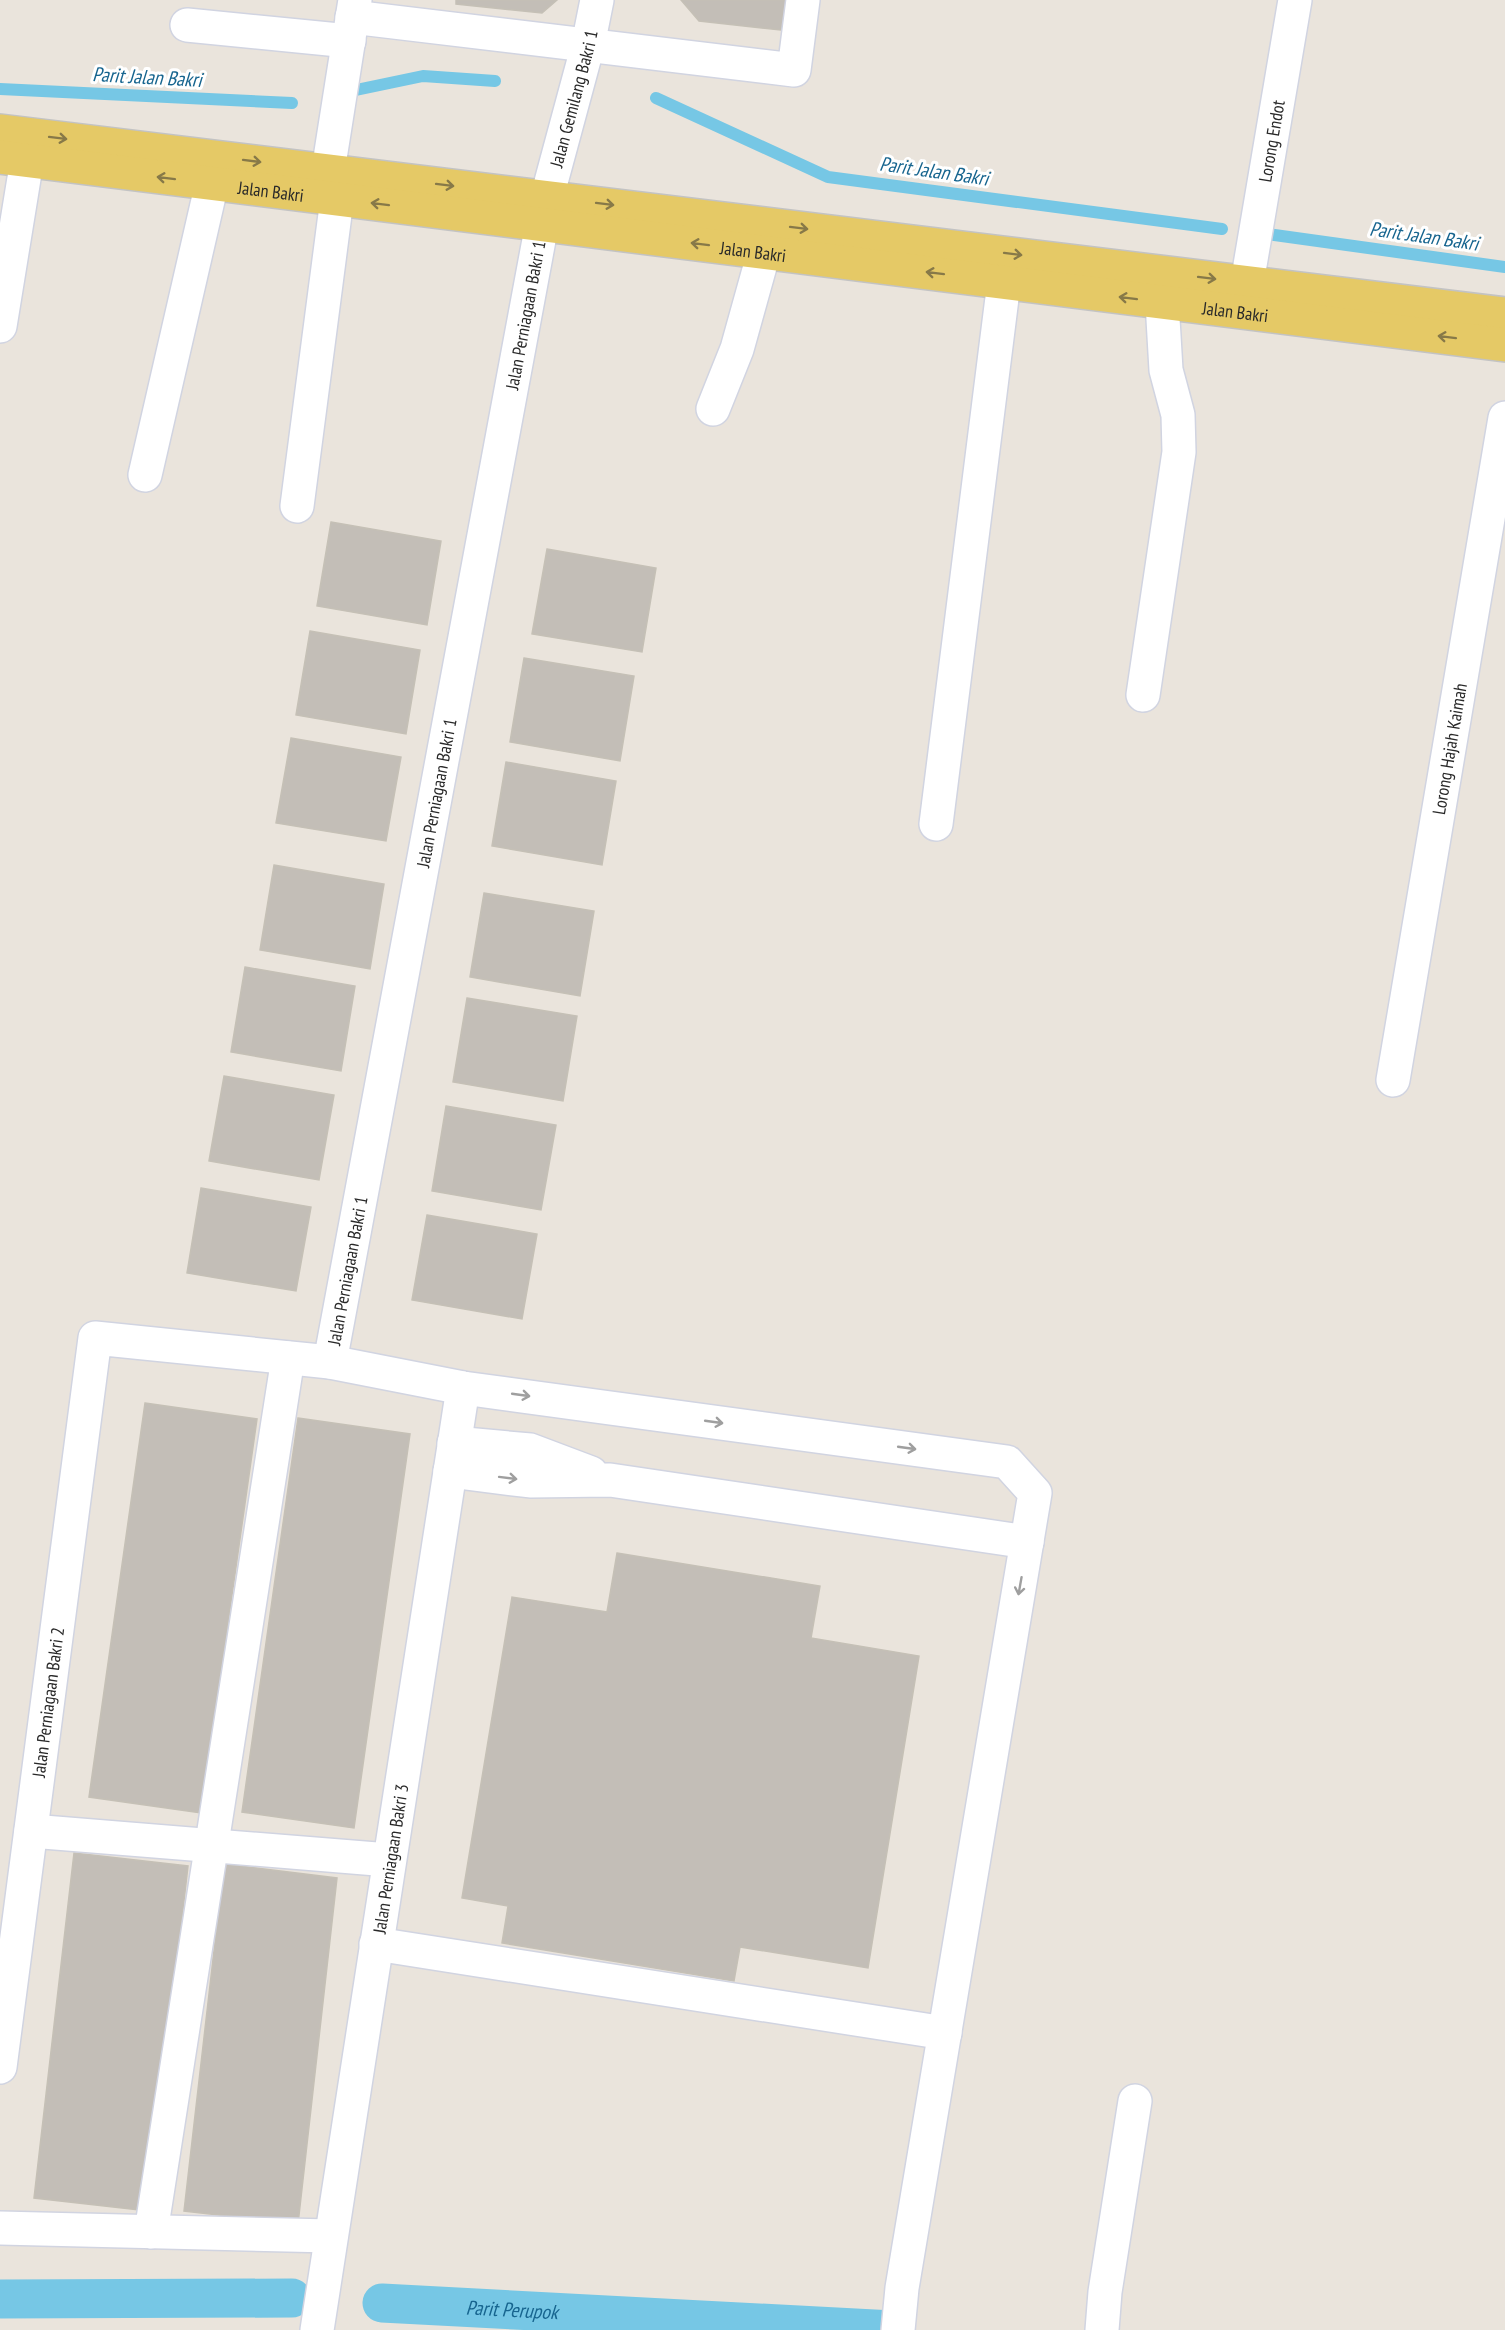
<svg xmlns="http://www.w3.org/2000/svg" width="1505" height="2330" viewBox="0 0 1505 2330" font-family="'PT Sans Narrow',sans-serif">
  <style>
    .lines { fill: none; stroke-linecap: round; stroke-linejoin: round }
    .stream { stroke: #76c7e5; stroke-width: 12 }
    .canal { stroke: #76c7e5; stroke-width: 39 }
    .building { fill: #c3beb7; stroke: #c5c0b6; stroke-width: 1.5 }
    .minor-casing { stroke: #d1d4e1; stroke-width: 36 }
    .major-casing { stroke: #c3c3c3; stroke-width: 36 }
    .minor { stroke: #fff; stroke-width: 33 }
    .major { stroke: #e5c966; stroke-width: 33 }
    .oneway { stroke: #877948 }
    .oneway2 { stroke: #9f9f9f }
    .labels { text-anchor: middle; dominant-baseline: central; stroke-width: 6; stroke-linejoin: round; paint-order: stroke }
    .street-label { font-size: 18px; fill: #292929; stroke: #fff }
    .water-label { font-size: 20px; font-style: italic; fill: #17658f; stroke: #fff }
  </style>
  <rect width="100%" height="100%" fill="#eae4dc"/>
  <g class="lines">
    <path class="stream" d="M 0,89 L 292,103
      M 356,90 L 423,76 L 495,81
      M 656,98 L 828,177 L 1222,229
      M 1267,234 L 1505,267"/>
    <g class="canal">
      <path d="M 0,2299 L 292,2298"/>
      <path id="s1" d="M 382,2303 L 893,2330"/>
    </g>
  </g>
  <path class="building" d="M 456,0 L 557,0 L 542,13 L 456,4 Z
    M 681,0 L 794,0 L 790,31 L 699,21 Z
    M 331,522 L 441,541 L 427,625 L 317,606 Z
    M 547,549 L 656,568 L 642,652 L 532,634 Z
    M 310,631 L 420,650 L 406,734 L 296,715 Z
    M 524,658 L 634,676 L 620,761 L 510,742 Z
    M 291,738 L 401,757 L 386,841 L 276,823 Z
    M 506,762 L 616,781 L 602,865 L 492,846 Z
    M 274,865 L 384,884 L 370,969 L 260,950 Z
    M 484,893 L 594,911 L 580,996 L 470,977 Z
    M 245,967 L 355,986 L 341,1071 L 231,1052 Z
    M 467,998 L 577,1016 L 563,1101 L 453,1082 Z
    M 224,1076 L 334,1095 L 319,1180 L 209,1161 Z
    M 446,1106 L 556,1125 L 541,1210 L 432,1191 Z
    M 201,1188 L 311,1207 L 296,1291 L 187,1273 Z
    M 427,1215 L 537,1234 L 522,1319 L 412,1300 Z
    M 145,1403 L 257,1419 L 201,1813 L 89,1797 Z
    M 298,1418 L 410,1434 L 354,1828 L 242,1812 Z
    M 617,1553 L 820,1586 L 811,1638 L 919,1656 L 868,1968 L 740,1947 L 734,1981 L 502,1943 L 508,1906 L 462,1898 L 512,1597 L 607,1612 Z
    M 74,1853 L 188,1866 L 148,2211 L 34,2198 Z
    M 224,1864 L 337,1878 L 298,2224 L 184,2211 Z"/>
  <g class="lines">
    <g class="minor-casing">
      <g id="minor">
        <path d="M 352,17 L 794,70 L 803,0"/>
        <path d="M 187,25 L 349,41"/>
        <path d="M 328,171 L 355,0"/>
        <path id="s2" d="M 1247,283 L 1295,0"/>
        <path d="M 0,326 L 27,160"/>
        <path d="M 713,409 L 737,349 L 764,252"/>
        <path d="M 145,475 L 212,183"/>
        <path d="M 297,506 L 337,199"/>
        <path d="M 1143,695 L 1179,452 L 1178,415 L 1166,370 L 1162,302"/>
        <path d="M 936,824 L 1004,282"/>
        <path id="s3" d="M 1393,1080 L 1505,418"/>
        <path id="s4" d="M 330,1362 L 547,197 L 588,45 L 597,0"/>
        <path d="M 454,1443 L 530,1450 L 591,1473"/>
        <path d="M 450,1471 L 530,1481 L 610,1480 L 1027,1542"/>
        <path d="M 31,1831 L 389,1860"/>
        <path d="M 376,1944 L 945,2033"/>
        <path id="s5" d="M 0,2067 L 95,1338 L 330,1362 L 463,1388 L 1007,1462 L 1035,1493 L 902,2288 L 898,2330"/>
        <path d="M 0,2228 L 331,2236"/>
        <path d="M 151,2232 L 288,1358"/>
        <path id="s6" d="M 317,2330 L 463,1388"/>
        <path d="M 1102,2330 L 1105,2292 L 1135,2101"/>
      </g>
    </g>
    <g class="major-casing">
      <g id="major">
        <path d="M 0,131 L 1505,314"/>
        <path id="s7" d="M 0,157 L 1505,345"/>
      </g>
    </g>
    <use href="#minor" class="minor"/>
    <use href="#major" class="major"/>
  </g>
  <defs><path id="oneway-shaft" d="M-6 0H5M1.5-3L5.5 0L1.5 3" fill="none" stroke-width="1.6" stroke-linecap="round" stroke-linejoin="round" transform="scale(1.5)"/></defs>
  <g class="oneway">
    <use href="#oneway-shaft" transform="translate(58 138) rotate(7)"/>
    <use href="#oneway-shaft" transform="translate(252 161) rotate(7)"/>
    <use href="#oneway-shaft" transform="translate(166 178) rotate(-173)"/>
    <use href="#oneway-shaft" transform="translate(445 185) rotate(7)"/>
    <use href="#oneway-shaft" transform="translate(380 204) rotate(-173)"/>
    <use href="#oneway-shaft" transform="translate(605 204) rotate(7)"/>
    <use href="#oneway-shaft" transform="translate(799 228) rotate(7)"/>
    <use href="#oneway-shaft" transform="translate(700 244) rotate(-173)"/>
    <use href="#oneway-shaft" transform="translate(1013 254) rotate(7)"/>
    <use href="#oneway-shaft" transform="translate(935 273) rotate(-173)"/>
    <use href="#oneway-shaft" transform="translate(1207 278) rotate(7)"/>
    <use href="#oneway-shaft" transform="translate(1128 298) rotate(-173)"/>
    <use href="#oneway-shaft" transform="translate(1447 337) rotate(-173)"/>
  </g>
  <g class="oneway2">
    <use href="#oneway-shaft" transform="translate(521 1395) rotate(8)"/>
    <use href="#oneway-shaft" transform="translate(714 1422) rotate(8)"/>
    <use href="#oneway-shaft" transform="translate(907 1448) rotate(8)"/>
    <use href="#oneway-shaft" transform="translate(508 1478) rotate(7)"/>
    <use href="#oneway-shaft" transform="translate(1020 1586) rotate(100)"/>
  </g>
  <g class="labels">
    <g class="street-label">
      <text stroke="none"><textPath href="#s4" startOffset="1287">Jalan Gemilang Bakri 1</textPath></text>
      <text stroke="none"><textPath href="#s2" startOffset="144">Lorong Endot</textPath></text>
      <text stroke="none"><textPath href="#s7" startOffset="273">Jalan Bakri</textPath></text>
      <text stroke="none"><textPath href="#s7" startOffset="759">Jalan Bakri</textPath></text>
      <text stroke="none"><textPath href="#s7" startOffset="1245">Jalan Bakri</textPath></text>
      <text stroke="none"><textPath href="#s4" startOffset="1065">Jalan Perniagaan Bakri 1</textPath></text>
      <text stroke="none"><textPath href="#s3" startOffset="336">Lorong Hajah Kaimah</textPath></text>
      <text stroke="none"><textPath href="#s4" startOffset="579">Jalan Perniagaan Bakri 1</textPath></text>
      <text stroke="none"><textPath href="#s4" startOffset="93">Jalan Perniagaan Bakri 1</textPath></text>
      <text stroke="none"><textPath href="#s5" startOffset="368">Jalan Perniagaan Bakri 2</textPath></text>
      <text stroke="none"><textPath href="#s6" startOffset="477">Jalan Perniagaan Bakri 3</textPath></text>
    </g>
    <g class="water-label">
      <text transform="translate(147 77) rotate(3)">Parit Jalan Bakri</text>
      <text transform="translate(934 171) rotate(8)">Parit Jalan Bakri</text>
      <text transform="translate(1424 236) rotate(8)">Parit Jalan Bakri</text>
      <text stroke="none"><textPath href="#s1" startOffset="130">Parit Perupok</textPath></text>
    </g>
  </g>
</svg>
